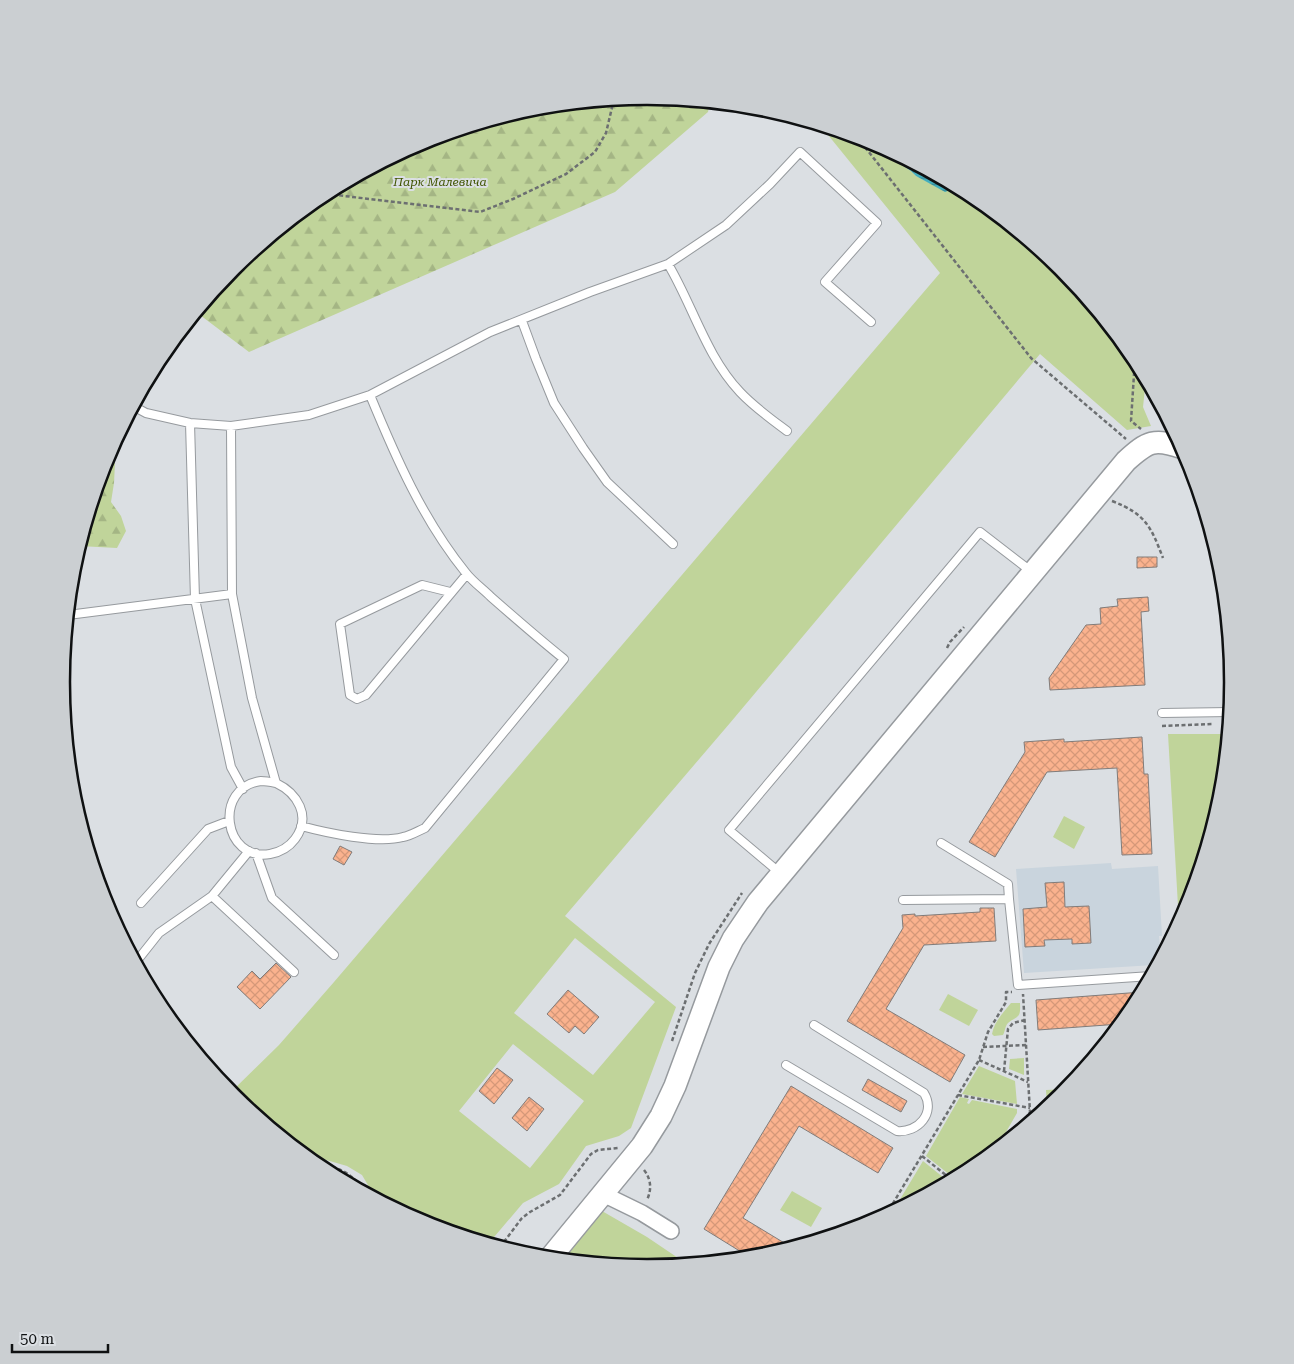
<svg xmlns="http://www.w3.org/2000/svg" width="1294" height="1364" viewBox="0 0 1294 1364" font-family="'Roboto Serif',serif">
  <style>
    .built { fill: #c9d4dd }
    .green { fill: #c0d49a; fill-rule: evenodd }
    .forest { fill: url(#forest-firs) }
    .water { fill: url(#water-rules) }
    .building { fill: url(#building-cross-hatch); stroke: #817c7a }
    .lines { fill: none; stroke-linecap: round; stroke-linejoin: round }
    .lane-casing { stroke: #969a9e; stroke-width: 10 }
    .street-casing { stroke: #969a9e; stroke-width: 18 }
    .secondary-casing { stroke: #969a9e; stroke-width: 24 }
    .path { stroke: #6c6f71; stroke-width: 2.5; stroke-dasharray: 4 2.5; stroke-linecap: butt }
    .lane { stroke: #fff; stroke-width: 8 }
    .street { stroke: #fff; stroke-width: 15 }
    .secondary { stroke: #fff; stroke-width: 21 }
    .labels { text-anchor: middle; dominant-baseline: central; stroke-width: 4; stroke-linejoin: round; paint-order: stroke }
    .park-label { font-size: 12px; font-style: italic; fill: #405401; stroke: #dbdfe3 }
    .rim { fill: none; stroke: #0f1112; stroke-width: 2.5 }
  </style>
  <defs>
    <pattern id="forest-firs" width="22" height="20" patternUnits="userSpaceOnUse" patternTransform="scale(1.25)"><rect width="22" height="20" fill="#c0d49a"/><path d="M5 1l3.5 6h-7zM16 11l3.5 6h-7z" fill="#a4b584"/></pattern>
    <pattern id="water-rules" width="6" height="5" patternUnits="userSpaceOnUse" patternTransform="scale(1.25)"><rect width="6" height="5" fill="#44aebc"/><path d="M0 2.5h6" fill="none" stroke="#378c97"/></pattern>
    <pattern id="building-cross-hatch" width="8" height="8" patternUnits="userSpaceOnUse" patternTransform="scale(1.25)"><rect width="8" height="8" fill="#fab28e"/><path d="M0 0l8 8M0 8l8-8" fill="none" stroke="#d59879"/></pattern>
  </defs>
  <rect width="100%" height="100%" fill="#dbdfe3"/>
  <path class="built" d="M 1111,863 L 1112,869 L 1158,866 L 1162,936 L 1159,936 L 1160,946 L 1163,946 L 1163,950 L 1158,962 L 1154,965 L 1024,973 L 1016,869 Z"/>
  <path class="green" d="M 820,125 L 871,141 L 884,148 L 883,152 L 911,171 L 916,176 L 945,191 L 953,189 L 956,186 L 973,195 L 1061,268 L 1134,357 L 1146,379 L 1143,407 L 1151,426 L 1127,430 L 1040,354 L 730,723 L 565,916 L 676,1007 L 631,1128 L 619,1136 L 586,1146 L 559,1184 L 523,1203 L 489,1243 L 423,1223 L 375,1197 L 362,1175 L 347,1166 L 302,1153 L 230,1093 L 279,1045 L 334,982 L 940,273 ZM 575,938 L 655,1002 L 593,1075 L 514,1013 ZM 513,1044 L 584,1101 L 530,1168 L 459,1111 Z
    M 1168,734 L 1228,734 L 1221,797 L 1188,906 L 1179,923 Z
    M 1064,816 L 1085,827 L 1074,849 L 1053,837 Z
    M 948,994 L 978,1010 L 969,1026 L 939,1010 Z
    M 1011,1003 L 1020,1003 C 1021,1020 1017,1015 1008,1023 C 1005,1026 1005,1032 1003,1035 L 994,1036 L 992,1034 C 994,1022 1003,1013 1011,1003 Z
    M 1024,1058 L 1024,1075 L 1009,1069 L 1010,1059 Z
    M 979,1066 L 1015,1081 L 1017,1104 L 962,1094 Z
    M 1067,1089 L 1047,1107 L 1046,1090 Z
    M 960,1097 L 969,1099 L 967,1103 L 969,1104 L 972,1100 L 1017,1109 L 1017,1113 L 995,1151 L 972,1169 L 955,1179 L 926,1156 Z
    M 923,1161 L 949,1182 L 898,1209 L 896,1206 Z
    M 792,1191 L 822,1208 L 811,1227 L 780,1210 Z
    M 602,1211 L 647,1237 L 687,1264 L 647,1268 L 561,1259 Z"/>
  <path class="forest" d="M 647,96 L 710,102 L 708,112 L 615,192 L 249,352 L 196,312 L 233,268 L 322,195 L 423,141 L 533,107 Z
    M 106,458 L 115,463 L 114,483 L 111,502 L 121,516 L 126,531 L 117,548 L 79,546 Z"/>
  <path class="water" d="M 884,148 L 956,186 L 953,189 L 945,192 L 916,176 L 911,171 L 883,152 Z"/>
  <path class="building" d="M 1137,557 L 1157,557 L 1157,567 L 1137,568 Z
    M 1148,597 L 1149,611 L 1141,612 L 1145,685 L 1050,690 L 1049,678 L 1086,625 L 1101,624 L 1100,608 L 1118,606 L 1117,599 Z
    M 1142,737 L 1144,774 L 1148,774 L 1152,854 L 1122,855 L 1117,768 L 1047,772 L 995,857 L 969,842 L 1025,752 L 1024,742 L 1064,739 L 1064,742 Z
    M 340,846 L 352,852 L 344,865 L 333,859 Z
    M 1064,882 L 1065,907 L 1089,906 L 1091,943 L 1072,944 L 1072,939 L 1044,940 L 1045,946 L 1025,947 L 1023,909 L 1047,907 L 1045,883 Z
    M 980,908 L 994,908 L 996,941 L 924,945 L 886,1009 L 965,1055 L 950,1082 L 847,1021 L 903,928 L 902,915 L 915,914 L 915,916 L 980,912 Z
    M 276,963 L 291,977 L 260,1009 L 237,987 L 252,971 L 260,979 Z
    M 568,990 L 599,1017 L 584,1034 L 575,1026 L 569,1033 L 547,1014 Z
    M 1142,992 L 1134,1008 L 1120,1024 L 1038,1030 L 1036,1000 Z
    M 497,1068 L 513,1080 L 494,1104 L 479,1091 Z
    M 868,1079 L 907,1101 L 901,1112 L 862,1090 Z
    M 791,1086 L 893,1148 L 878,1173 L 799,1126 L 743,1218 L 791,1247 L 761,1257 L 751,1258 L 704,1229 Z
    M 529,1097 L 544,1109 L 527,1131 L 512,1118 Z"/>
  <g class="lines">
    <g class="lane-casing">
      <path id="lane" d="M 668,264 C 693,306 706,356 740,392 C 754,407 771,419 787,431
        M 522,321 L 536,359 L 554,403 L 583,448 L 607,482 L 673,544
        M 133,406 L 146,413 L 190,423 L 231,426 L 309,415 L 370,395 L 490,332 L 590,292 L 668,264 L 726,225 L 770,184 L 800,152 L 877,223 L 825,282 L 871,322
        M 190,423 L 195,599 L 231,767 L 243,789
        M 231,426 L 232,594 L 252,698 L 276,783 C 297,793 312,816 295,839 C 289,847 281,852 270,854 C 223,862 213,787 261,781 C 266,781 271,782 276,783
        M 450,592 L 422,585 L 340,624 L 350,695 L 357,699 L 366,695 L 467,574
        M 68,615 L 232,594
        M 1162,713 L 1230,712
        M 301,826 C 327,833 378,844 403,837 C 410,836 418,831 425,828 L 564,659 C 539,639 515,618 491,597 C 483,589 473,582 466,573 C 423,520 396,458 370,395
        M 256,853 L 272,898 L 334,955
        M 780,873 L 729,830 L 980,532 L 1032,572
        M 212,896 L 294,972
        M 1009,899 L 1018,985 L 1151,976
        M 903,900 L 1009,899 L 1008,884 L 941,843
        M 141,903 L 208,829 L 229,821
        M 136,962 L 159,933 L 212,896 L 249,851
        M 786,1065 L 897,1131 C 918,1133 936,1113 924,1093 L 814,1025"/>
    </g>
    <g class="street-casing">
      <path id="street" d="M 603,1194 L 642,1213 L 671,1231"/>
    </g>
    <g class="secondary-casing">
      <path id="secondary" d="M 550,1258 L 642,1146 L 661,1116 L 675,1086 L 719,967 L 733,939 L 758,902 L 1126,461 C 1148,441 1154,438 1183,448"/>
    </g>
    <path class="path" d="M 857,137 L 1031,358 L 1126,439
      M 314,201 L 336,195 L 480,212 L 513,199 L 566,174 L 595,152 L 606,133 L 614,99
      M 1135,359 L 1131,421 L 1141,429
      M 1112,501 C 1146,514 1151,527 1163,558
      M 947,648 L 950,642 L 964,627
      M 1162,726 L 1213,724
      M 672,1041 L 695,973 L 709,944 L 742,893
      M 983,1047 L 1026,1045
      M 979,1060 L 1028,1082
      M 1004,1071 L 1008,1029 L 1013,1023 L 1025,1020
      M 958,1095 L 1030,1108
      M 1030,1113 L 1031,1121
      M 1019,1130 L 1030,1112 L 1023,994
      M 922,1156 L 952,1180
      M 313,1162 C 334,1167 352,1170 362,1191
      M 644,1170 C 651,1179 652,1189 647,1200
      M 886,1215 L 979,1060 L 988,1032 L 1006,1002 L 1006,992 L 1012,992
      M 500,1247 L 522,1218 L 530,1212 L 560,1195 L 591,1154 L 598,1150 L 618,1148"/>
    <use href="#lane" class="lane"/>
    <use href="#street" class="street"/>
    <use href="#secondary" class="secondary"/>
  </g>
  <g class="labels">
    <g class="park-label">
      <text x="440" y="182">Парк Малевича</text>
    </g>
  </g>
  <path d="M0 0H1294V1364H0ZM70 682a577 577 0 1 1 1154 0a577 577 0 1 1-1154 0Z" fill="#cbcfd2" fill-rule="evenodd"/>
  <path class="rim" d="M70 682a577 577 0 1 1 1154 0a577 577 0 1 1-1154 0Z"/>
  <path d="M12 1344v8h96v-8" fill="none" stroke="#0f1112" stroke-width="2.5"/>
  <text x="20" y="1344" font-size="15" fill="#0f1112" stroke="#dbdfe3" stroke-width="4" paint-order="stroke">50 m</text>
</svg>
